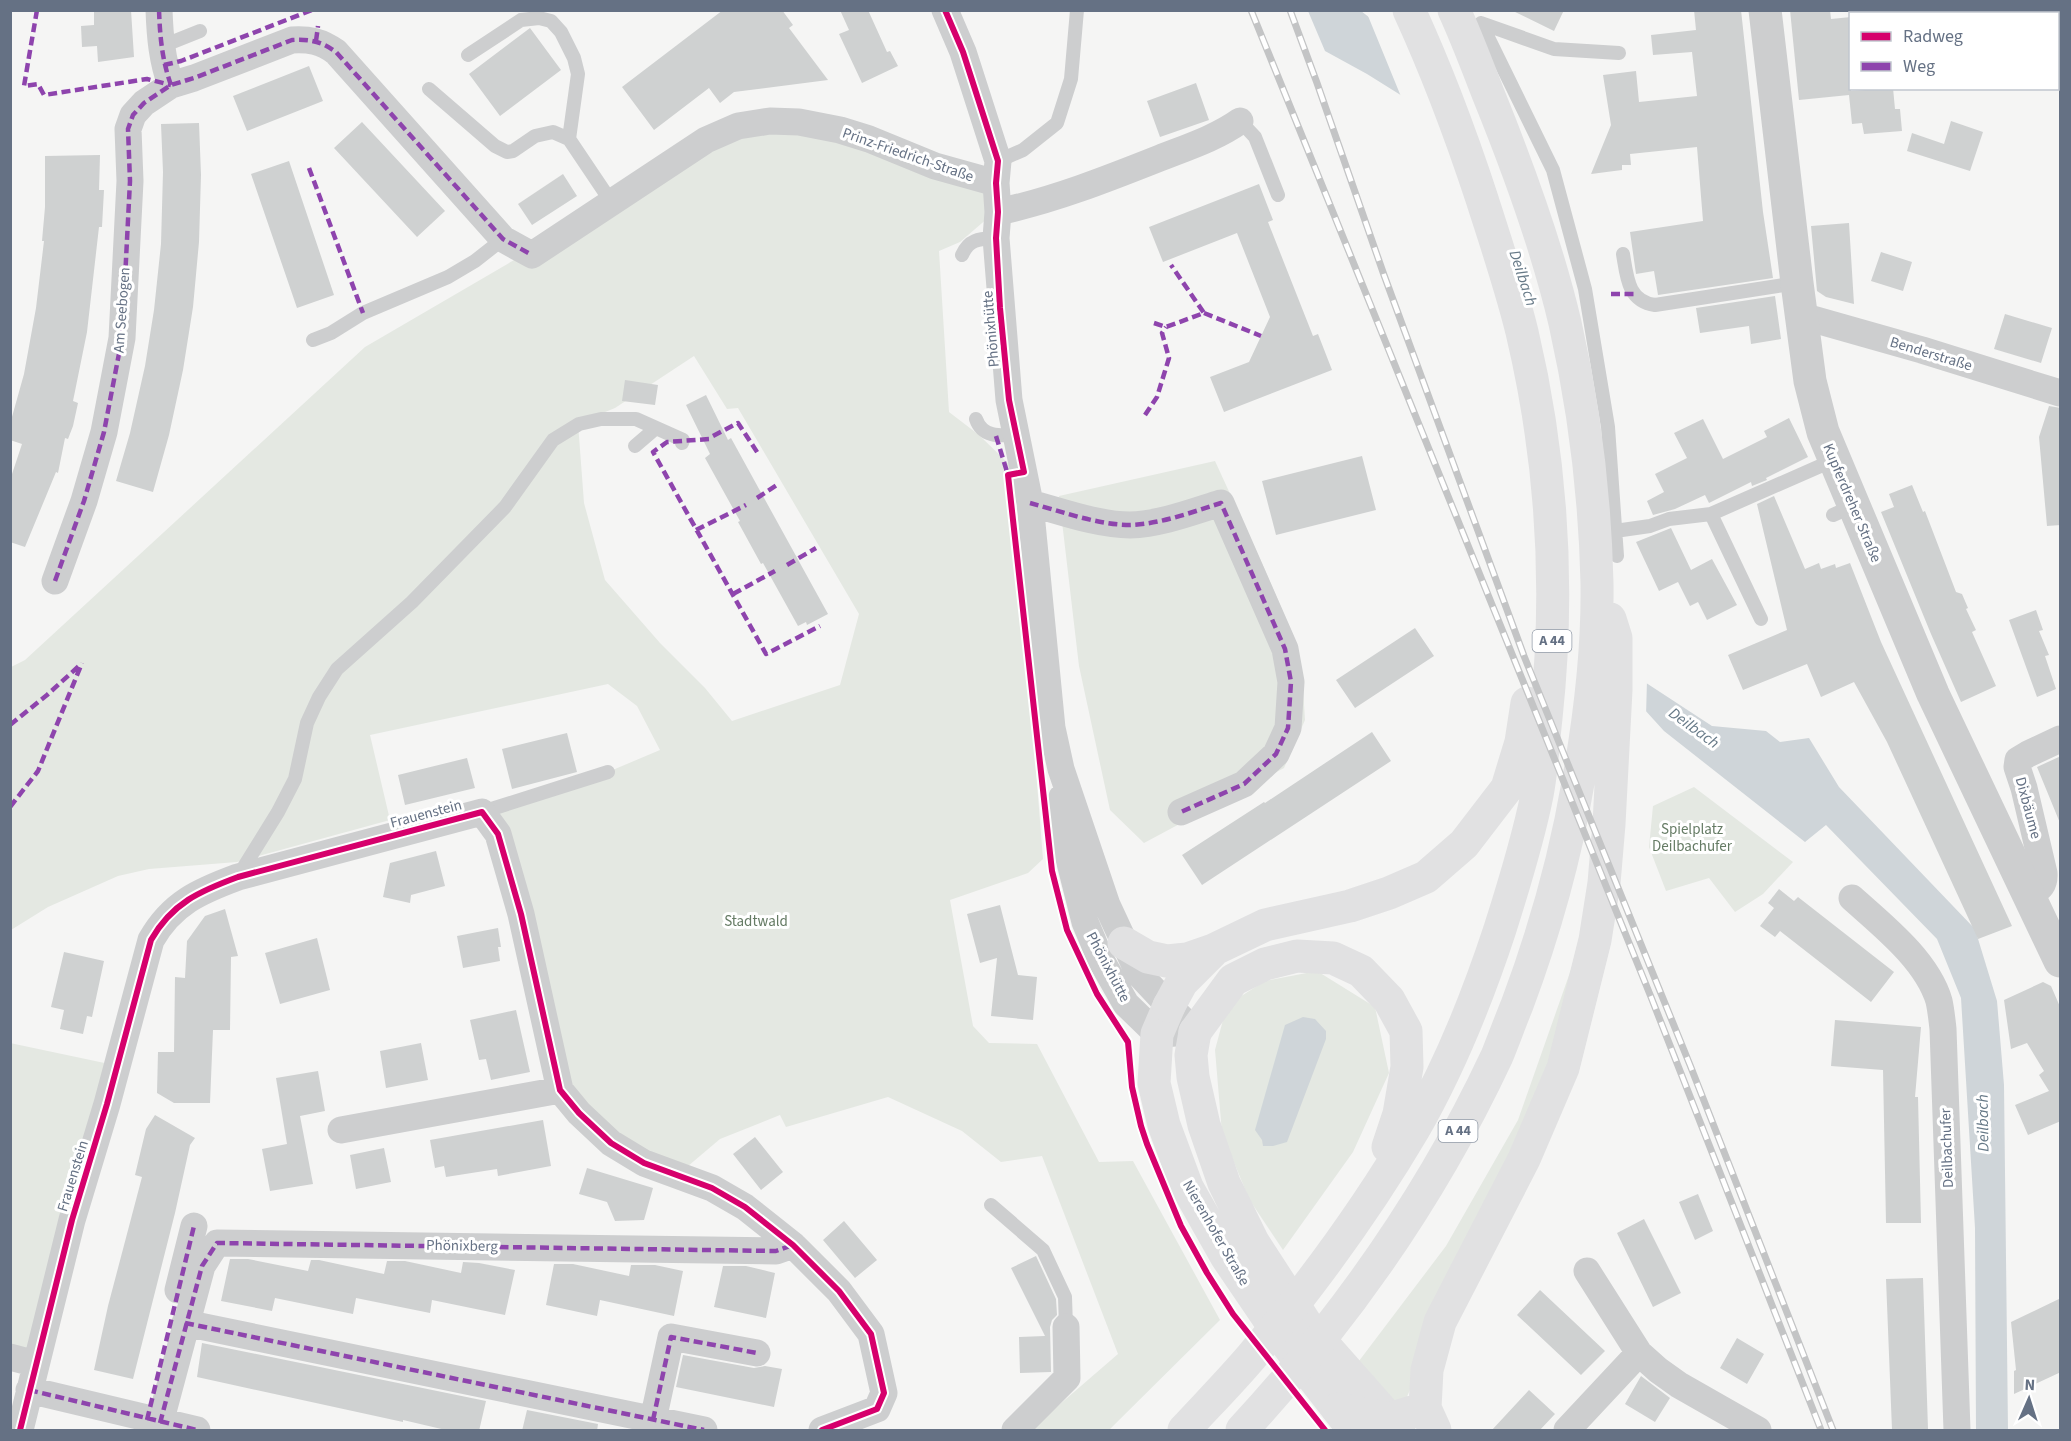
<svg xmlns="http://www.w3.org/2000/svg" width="2071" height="1441" viewBox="0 0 2071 1441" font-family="'Source Sans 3',sans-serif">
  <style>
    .green { fill: #e4e8e2; fill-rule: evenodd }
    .water { fill: #cfd5d9 }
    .pier { fill: #f5f5f4 }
    .building { fill: #cfd1d1 }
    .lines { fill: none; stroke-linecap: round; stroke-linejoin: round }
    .service { stroke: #cdcecf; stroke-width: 14 }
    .minor { stroke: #cdcecf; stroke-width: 27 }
    .tertiary { stroke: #cdcecf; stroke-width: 33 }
    .secondary { stroke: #e1e1e2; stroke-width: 33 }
    .motorway { stroke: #e1e1e2; stroke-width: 33 }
    .rail-casing { stroke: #c3c4c5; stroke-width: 7 }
    .rail { stroke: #fff; stroke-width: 4.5; stroke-dasharray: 14; stroke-linecap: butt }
    .quiet { stroke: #8e44ad; stroke-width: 4.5; stroke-dasharray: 9 4.5; stroke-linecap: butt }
    .cycleway-casing { stroke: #fff; stroke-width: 10 }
    .cycleway { stroke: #d6006c; stroke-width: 6 }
    .labels { text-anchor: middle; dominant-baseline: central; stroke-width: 6; stroke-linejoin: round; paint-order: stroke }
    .shield { fill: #fff; stroke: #939ca9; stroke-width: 1.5 }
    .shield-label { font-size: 14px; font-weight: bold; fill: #657184 }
    .street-label { font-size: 15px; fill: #657184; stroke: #fff }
    .park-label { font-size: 15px; fill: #657b64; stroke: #fff }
    .water-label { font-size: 16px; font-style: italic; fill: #667987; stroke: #fff }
  </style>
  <rect width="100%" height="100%" fill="#f5f5f4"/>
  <path class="green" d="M 772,123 L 976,180 L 996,211 L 960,242 L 939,251 L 949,412 L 979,435 L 1012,467 L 1043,859 L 1028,873 L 950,900 L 973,1026 L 989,1043 L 1037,1044 L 1099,1162 L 1133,1161 L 1220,1320 L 1109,1430 L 1030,1430 L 1118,1354 L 1042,1156 L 1001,1162 L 962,1131 L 888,1097 L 786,1127 L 780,1115 L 720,1139 L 681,1172 L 645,1160 L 562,1086 L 486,812 L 615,769 L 660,750 L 637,706 L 608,684 L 370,735 L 390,820 L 237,862 L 149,869 L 118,876 L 48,907 L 11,930 L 11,667 L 25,660 L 365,347 L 545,242 L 700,140 ZM 694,356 L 727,409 L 738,408 L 859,614 L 840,685 L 732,721 L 705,688 L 660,643 L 605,580 L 584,503 L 578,423 L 615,408 Z
    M 1215,461 L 1265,570 L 1296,642 L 1302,672 L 1305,720 L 1284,768 L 1144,843 L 1110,810 L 1079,666 L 1059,496 Z
    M 1694,787 L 1793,862 L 1763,894 L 1735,912 L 1709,878 L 1666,891 L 1649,847 L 1653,806 Z
    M 1580,944 L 1552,1065 L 1406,1399 L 1397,1403 L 1386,1395 L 1359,1361 L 1446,1246 L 1518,1120 Z
    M 1317,971 L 1375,1007 L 1389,1073 L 1353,1152 L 1283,1250 L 1249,1199 L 1222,1133 L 1215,1050 L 1227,1005 L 1265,981 Z
    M 10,1043 L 114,1065 L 35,1361 L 11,1354 Z"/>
  <path class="water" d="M 1308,11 L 1361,11 L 1383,28 L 1452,68 L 1580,505 L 1634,675 L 1712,726 L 1766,731 L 1780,742 L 1809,738 L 1839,787 L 1975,929 L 1997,1001 L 2004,1085 L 2008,1430 L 1976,1430 L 1975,1228 L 1961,998 L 1937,939 L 1826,825 L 1805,842 L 1664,731 L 1584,643 L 1537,366 L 1446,147 L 1415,104 L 1367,74 L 1325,51 Z
    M 1303,1017 L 1315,1019 L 1326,1031 L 1326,1039 L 1287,1142 L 1273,1146 L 1263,1146 L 1262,1140 L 1255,1130 L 1285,1025 Z"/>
  <path class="pier" d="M 1366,11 L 1385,25 L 1454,66 L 1492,145 L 1561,360 L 1583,504 L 1637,673 L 1647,680 L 1646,716 L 1581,644 L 1534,367 L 1443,149 L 1413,106 L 1402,99 Z"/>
  <path class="building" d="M 94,10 L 131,10 L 134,57 L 98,62 L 97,46 L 82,47 L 81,26 L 94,25 Z
    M 723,10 L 782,10 L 793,25 L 789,28 L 828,80 L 734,92 L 720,103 L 709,88 L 654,130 L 622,87 Z
    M 840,10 L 868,10 L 887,52 L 890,51 L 898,66 L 862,83 L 839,34 L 849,30 Z
    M 1511,10 L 1564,10 L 1554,31 Z
    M 1694,10 L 1741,10 L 1763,212 L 1773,278 L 1658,295 L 1654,271 L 1636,274 L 1630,232 L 1703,221 L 1697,147 L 1630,154 L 1631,165 L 1622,165 L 1622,170 L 1591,174 L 1611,125 L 1603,75 L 1636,71 L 1639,102 L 1697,96 L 1692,52 L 1653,55 L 1651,35 L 1696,30 Z
    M 1790,10 L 1830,10 L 1831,19 L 1851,17 L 1851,91 L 1893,88 L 1895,109 L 1900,109 L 1902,131 L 1864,134 L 1862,123 L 1852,124 L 1849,95 L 1799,100 Z
    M 530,28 L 561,70 L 500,116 L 469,74 Z
    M 309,66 L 323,101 L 247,131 L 233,96 Z
    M 1196,83 L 1209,120 L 1160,137 L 1147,101 Z
    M 1951,121 L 1983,132 L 1970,171 L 1907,151 L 1912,133 L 1944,144 Z
    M 362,122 L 445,211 L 417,237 L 334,148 Z
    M 199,123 L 201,175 L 199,242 L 193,307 L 183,370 L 169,435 L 153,492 L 116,481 L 130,433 L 145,366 L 154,310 L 161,244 L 163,172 L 161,124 Z
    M 100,155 L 99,190 L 104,190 L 102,227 L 99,227 L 87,332 L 73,401 L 78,403 L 73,426 L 68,439 L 65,438 L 58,473 L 56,472 L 25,547 L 10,542 L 10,480 L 22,444 L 10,440 L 10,424 L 24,374 L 36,308 L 44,241 L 42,241 L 45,207 L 45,156 Z
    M 289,161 L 334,295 L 297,308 L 251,174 Z
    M 563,174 L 577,196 L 532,225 L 518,204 Z
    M 1259,184 L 1273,220 L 1268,222 L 1313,336 L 1318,334 L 1332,370 L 1224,412 L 1210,377 L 1249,362 L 1270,317 L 1237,233 L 1163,262 L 1149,227 Z
    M 1849,223 L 1854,304 L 1826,297 L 1817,291 L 1811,226 Z
    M 1881,252 L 1912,262 L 1903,291 L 1871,281 Z
    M 1775,296 L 1781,339 L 1751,344 L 1749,326 L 1700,333 L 1696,308 Z
    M 2005,314 L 2052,328 L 2041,363 L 1994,349 Z
    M 625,380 L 658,385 L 655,405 L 622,401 Z
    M 706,395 L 728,440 L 731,438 L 828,614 L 807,625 L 806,622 L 798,626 L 763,563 L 761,564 L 738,522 L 740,521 L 705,458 L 710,454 L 686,405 Z
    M 2049,406 L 2061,408 L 2061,525 L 2047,526 L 2039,437 Z
    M 1789,418 L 1808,457 L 1766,478 L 1767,480 L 1752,486 L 1751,482 L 1709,503 L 1705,495 L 1675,509 L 1653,515 L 1647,501 L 1664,492 L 1655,474 L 1687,458 L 1674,433 L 1703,419 L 1723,459 L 1767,437 L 1764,431 Z
    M 1362,456 L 1376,510 L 1276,535 L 1262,481 Z
    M 1912,485 L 1923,512 L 1925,511 L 1956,592 L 1962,594 L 1968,608 L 1966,609 L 1976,630 L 1972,632 L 1996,686 L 1961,702 L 1931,634 L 1881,512 L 1894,507 L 1889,494 Z
    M 1774,496 L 1805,569 L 1819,563 L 1821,569 L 1835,564 L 1836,568 L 1850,563 L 1881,642 L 2012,926 L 1978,939 L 1887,742 L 1854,682 L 1821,697 L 1807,664 L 1743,690 L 1728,655 L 1787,630 L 1757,504 Z
    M 1671,528 L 1691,570 L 1712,559 L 1737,605 L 1707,620 L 1698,602 L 1690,606 L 1678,582 L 1659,591 L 1636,542 Z
    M 2036,610 L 2043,630 L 2039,631 L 2049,655 L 2045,656 L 2056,689 L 2037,697 L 2009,620 Z
    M 1415,628 L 1434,656 L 1355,708 L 1336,680 Z
    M 1372,732 L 1391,761 L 1202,885 L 1182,855 L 1264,802 L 1265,803 Z
    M 567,733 L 577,772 L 512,789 L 502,749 Z
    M 2061,756 L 2061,823 L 2060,823 L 2037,767 Z
    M 467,758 L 475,788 L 405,805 L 398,775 Z
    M 436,851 L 445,886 L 411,895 L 410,903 L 383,897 L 390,863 Z
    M 1779,889 L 1794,901 L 1798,897 L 1894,972 L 1871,1002 L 1780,931 L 1775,937 L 1760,926 L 1774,908 L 1768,903 Z
    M 1000,905 L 1018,975 L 1037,977 L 1033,1020 L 991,1016 L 997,958 L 980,963 L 967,914 Z
    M 225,909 L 238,956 L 231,957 L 230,1030 L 213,1030 L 210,1103 L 174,1103 L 157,1093 L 158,1052 L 174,1052 L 175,977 L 185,978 L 187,941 L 205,916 Z
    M 498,928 L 501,947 L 498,947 L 500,961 L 463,968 L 457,936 Z
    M 317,938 L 330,990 L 280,1004 L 265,953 Z
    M 64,952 L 104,961 L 92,1017 L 87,1016 L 83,1034 L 60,1029 L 64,1010 L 51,1007 Z
    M 2043,982 L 2051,986 L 2061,1009 L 2061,1121 L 2028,1135 L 2015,1105 L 2049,1091 L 2039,1075 L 2044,1071 L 2027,1043 L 2011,1049 L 2004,1000 Z
    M 516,1010 L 530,1072 L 491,1080 L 486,1059 L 479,1060 L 470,1020 Z
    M 1835,1020 L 1921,1027 L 1915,1097 L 1918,1097 L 1921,1223 L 1886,1223 L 1883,1070 L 1831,1066 Z
    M 421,1043 L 428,1080 L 386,1088 L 380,1051 Z
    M 318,1071 L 325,1111 L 300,1116 L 313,1184 L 270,1191 L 262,1149 L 287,1144 L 276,1078 Z
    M 155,1115 L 195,1138 L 190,1145 L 175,1213 L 133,1379 L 94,1370 L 108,1306 L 142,1177 L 135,1175 L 146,1129 Z
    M 543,1120 L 551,1166 L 498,1176 L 497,1169 L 446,1177 L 444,1166 L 435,1168 L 430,1140 Z
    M 755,1137 L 783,1172 L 761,1190 L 733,1154 Z
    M 384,1148 L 391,1182 L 356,1189 L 350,1155 Z
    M 587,1168 L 653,1188 L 644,1220 L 615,1221 L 607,1202 L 579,1194 Z
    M 1698,1194 L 1713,1231 L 1695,1240 L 1679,1202 Z
    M 1644,1219 L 1681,1293 L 1653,1307 L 1617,1233 Z
    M 844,1221 L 877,1260 L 855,1278 L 823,1240 Z
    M 1036,1256 L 1056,1299 L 1057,1315 L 1052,1320 L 1050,1327 L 1051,1372 L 1020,1373 L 1019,1337 L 1045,1336 L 1011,1268 Z
    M 230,1259 L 248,1259 L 308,1271 L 311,1260 L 319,1260 L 384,1274 L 387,1261 L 405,1261 L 461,1273 L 463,1262 L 479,1263 L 515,1270 L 505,1315 L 432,1300 L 430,1313 L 356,1298 L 353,1314 L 275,1298 L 272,1311 L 221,1301 Z
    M 554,1264 L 573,1264 L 629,1276 L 631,1265 L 655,1265 L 683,1271 L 674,1316 L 600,1300 L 597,1316 L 546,1305 Z
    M 723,1266 L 746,1266 L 775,1273 L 766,1318 L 714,1307 Z
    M 1923,1278 L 1928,1429 L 1892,1430 L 1886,1279 Z
    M 1540,1290 L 1605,1351 L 1581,1375 L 1517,1315 Z
    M 2061,1298 L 2061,1372 L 2014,1394 L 2014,1371 L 2016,1370 L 2011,1322 Z
    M 1737,1338 L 1764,1354 L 1747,1384 L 1720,1368 Z
    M 202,1343 L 486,1401 L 479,1431 L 450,1431 L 403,1420 L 403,1422 L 197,1377 Z
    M 683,1355 L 754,1368 L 765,1366 L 782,1369 L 774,1407 L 676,1387 Z
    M 1641,1376 L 1670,1398 L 1655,1422 L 1625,1404 Z
    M 1529,1390 L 1555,1414 L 1539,1431 L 1491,1431 Z
    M 527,1410 L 598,1424 L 597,1431 L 522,1431 Z"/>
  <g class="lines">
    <path class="service" d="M 1481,23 L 1553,170 L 1585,289 L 1608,427 L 1617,556
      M 1481,23 L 1554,49 L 1619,53
      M 160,43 L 170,43 L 200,31
      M 468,55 L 521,20 L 539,18 L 551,21 L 561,32 L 574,58 L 578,74 L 569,139
      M 429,89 L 495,146 L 507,152 L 513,151 L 535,136 L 553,132 L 569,139 L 612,203
      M 1240,121 L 1255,137 L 1278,195
      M 998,161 L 1023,150 L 1057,123 L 1071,79 L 1077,10
      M 1623,254 C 1627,278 1628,301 1655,305 L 1797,283
      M 962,255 C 969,239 979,239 996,238
      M 313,340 L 331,333 L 363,313 L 448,277 L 475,261 L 503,239
      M 976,419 C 982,437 999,436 1016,435
      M 635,446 L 656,428
      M 1711,514 L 1761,619
      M 1833,515 L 1853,506
      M 1615,531 L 1650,526 L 1669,519 L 1711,514 L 1834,460
      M 482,812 L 608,772
      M 239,875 L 278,812 L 295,779 L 307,723 L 319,697 L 337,669 L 412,602 L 505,507 L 553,440 L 579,424 L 601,419 L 636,419 L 683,440 L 682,443
      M 991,1205 L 1043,1250 L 1065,1297 L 1066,1327"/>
    <path class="minor" d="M 159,10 C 160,37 162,60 171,85
      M 945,10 L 963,52 L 998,161 L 996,183 L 998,212 L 996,238 L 1009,400 L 1030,503 L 1052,728 L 1061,769 L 1107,905 L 1139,974 L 1169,1006 L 1195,1032
      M 998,212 C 1054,200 1107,179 1160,158 C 1188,147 1216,138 1240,121
      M 1802,316 L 1922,350 L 2060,393
      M 1030,503 C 1060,511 1098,525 1130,525 C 1161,524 1192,512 1221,503 L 1285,649 L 1291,682 L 1288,728 L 1276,754 L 1244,784 L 1181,812
      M 55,581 L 84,501 L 104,432 L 122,338 L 130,181 L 128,129 L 133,115 L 144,103 L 171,85 L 194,78 L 292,40 C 309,39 321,41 336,52 L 503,239 L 532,255 L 706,140 L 738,126 L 770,121 L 799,122 L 840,130 L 869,139 L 935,166 L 996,183
      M 1062,797 L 1064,839 L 1085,922 L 1101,960 L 1126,1004 L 1157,1034 L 1177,1033
      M 2029,896 C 2039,889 2045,886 2044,873 L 2024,788 L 2017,767 L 2018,760 L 2028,754 L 2060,739
      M 1852,898 C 1882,925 1927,960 1939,1001 C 1941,1010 1942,1020 1943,1029 L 1957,1430
      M 341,1130 L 560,1090
      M 1587,1271 L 1639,1353 L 1658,1370 L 1679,1385 L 1758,1430
      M 178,1290 L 194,1226
      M 185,1323 L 704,1430
      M 10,1357 L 36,1364
      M 29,1390 L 197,1430
      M 653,1420 L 671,1337 L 757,1353
      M 160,1423 L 202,1266 L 217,1243 L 776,1251 L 793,1245
      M 20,1430 L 72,1220 L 107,1104 L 151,940 C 172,903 200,891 238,877 L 482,812 L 498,834 L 521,914 L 560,1090 L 579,1113 L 611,1143 L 644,1163 L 712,1188 L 745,1207 L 793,1245 L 839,1291 L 871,1334 L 884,1393 L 877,1409 L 822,1430
      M 1015,1430 L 1067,1378 L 1066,1327
      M 1567,1430 L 1639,1353"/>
    <path class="tertiary" d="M 1765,10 L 1797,283 L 1810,381 L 1823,432 L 1933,694 L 2060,961"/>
    <path class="secondary" d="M 1169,1006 L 1157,1034 L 1154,1083 L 1164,1125 L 1187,1187 L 1226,1256 L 1279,1334 L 1354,1430
      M 1195,1032 L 1191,1055 L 1193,1077 L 1204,1125 L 1224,1183 L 1253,1242 L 1308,1327 L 1399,1430"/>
    <path class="motorway" d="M 1124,943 L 1148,957 L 1167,961 L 1187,959 L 1213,950 L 1265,925 L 1350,906 L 1389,893 L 1426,877 L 1464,844 L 1507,788 L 1521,742 L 1527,703
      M 1169,1006 L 1182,982 L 1212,952
      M 1195,1032 L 1233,980 L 1265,964 L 1297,956 L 1333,958 L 1361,971 L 1389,1000 L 1406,1031 L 1407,1067 L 1399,1114 L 1388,1147
      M 1338,1409 L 1389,1419 L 1425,1408
      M 1184,1430 C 1206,1406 1230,1382 1252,1356 C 1311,1285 1367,1209 1414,1129 C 1449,1068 1478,996 1500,929 C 1514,885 1528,840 1537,795 C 1542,770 1543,743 1546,718 C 1560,589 1552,459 1522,332 C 1511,287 1496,243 1482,199 C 1461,135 1437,71 1409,10
      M 1242,1430 C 1345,1319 1433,1193 1497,1056 C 1504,1039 1510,1022 1517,1005 C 1544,933 1565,859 1578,783 C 1590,717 1598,650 1597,583 C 1595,497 1584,407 1565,323 C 1547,246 1519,170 1489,96 C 1478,68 1467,38 1454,10
      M 1435,1430 L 1425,1408 L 1427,1370 L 1440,1322 L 1524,1159 L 1563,1068 L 1595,940 L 1604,883 L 1609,824 L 1616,690 L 1616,638 L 1610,619"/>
    <g class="rail-casing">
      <path id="rail" d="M 1251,10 L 1651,997 L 1821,1430
        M 1290,10 L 1317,83 L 1384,275 L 1524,656 L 1690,1065 L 1833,1430"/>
    </g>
    <use href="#rail" class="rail"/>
    <path class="quiet" d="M 37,10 L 24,86 L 38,84 L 44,95 L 147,79 L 171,85
      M 159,10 C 160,37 162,60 171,85
      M 316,41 L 318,26
      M 164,65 L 181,61 L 312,10
      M 309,168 L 363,313
      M 1611,294 L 1634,294
      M 1204,313 L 1261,336
      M 1154,323 L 1166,327 L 1204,313 L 1171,265
      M 1145,415 L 1157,397 L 1169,358 L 1162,333 L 1166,327
      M 713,436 L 738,423 L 759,455
      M 996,436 L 1008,475
      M 709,439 L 667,442 L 653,452 L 766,654 L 820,626
      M 757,498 L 777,485
      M 1030,503 C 1060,511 1098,525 1130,525 C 1161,524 1192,512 1221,503 L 1285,649 L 1291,682 L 1288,728 L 1276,754 L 1244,784 L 1181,812
      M 696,530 L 746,505
      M 787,565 L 816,548
      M 55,581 L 84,501 L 104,432 L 122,338 L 130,181 L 128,129 L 133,115 L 144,103 L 171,85 L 194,78 L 292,40 C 309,39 321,41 336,52 L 503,239 L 532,255
      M 733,594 L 775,571
      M 10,725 L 47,695 L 80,665
      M 10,807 L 38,771 L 82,663
      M 185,1323 L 704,1430
      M 29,1390 L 197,1430
      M 147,1420 L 194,1226
      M 653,1420 L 671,1337 L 757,1353
      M 160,1423 L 202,1266 L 217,1243 L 776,1251 L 793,1245"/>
    <g class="cycleway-casing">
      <path id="cycleway" d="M 945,10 L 963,52 L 998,161 L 996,183 L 998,212 L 996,238 L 1000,308 L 1009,400 L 1024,472 L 1008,475 L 1052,871 L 1067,930 L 1097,994 L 1128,1042 L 1132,1087 L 1141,1126 L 1147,1144 L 1181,1226 L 1207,1273 L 1233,1314 L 1325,1430
        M 20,1430 L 72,1220 L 107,1104 L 151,940 C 172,903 200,891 238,877 L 482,812 L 498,834 L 521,914 L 560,1090 L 579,1113 L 611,1143 L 644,1163 L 712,1188 L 745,1207 L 793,1245 L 839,1291 L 871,1334 L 884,1393 L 877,1409 L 822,1430"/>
    </g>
    <use href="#cycleway" class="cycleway"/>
  </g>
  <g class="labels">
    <g class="shield">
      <rect x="1532.5" y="630" width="39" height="22" rx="4.5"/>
      <rect x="1438.5" y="1120" width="39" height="22" rx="4.5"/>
    </g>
    <g class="shield-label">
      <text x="1552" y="641">A 44</text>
      <text x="1458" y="1131">A 44</text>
    </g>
    <g class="street-label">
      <text transform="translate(908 155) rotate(19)">Prinz-Friedrich-Straße</text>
      <text transform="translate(122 310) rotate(-86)">Am Seebogen</text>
      <text transform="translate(991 329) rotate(-95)">Phönixhütte</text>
      <text transform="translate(1931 354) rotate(17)">Benderstraße</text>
      <text transform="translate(1852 503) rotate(67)">Kupferdreher Straße</text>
      <text transform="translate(2028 808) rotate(75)">Dixbäume</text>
      <text transform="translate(426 814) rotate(-15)">Frauenstein</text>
      <text transform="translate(1108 967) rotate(62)">Phönixhütte</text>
      <text transform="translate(1947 1148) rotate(-92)">Deilbachufer</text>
      <text transform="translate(73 1176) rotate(-73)">Frauenstein</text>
      <text transform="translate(1216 1233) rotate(60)">Nierenhofer Straße</text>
      <text transform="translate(462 1246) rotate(1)">Phönixberg</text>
    </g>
    <g class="park-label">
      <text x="1692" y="829">Spielplatz<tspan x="1692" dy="17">Deilbachufer</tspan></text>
      <text x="756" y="921">Stadtwald</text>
    </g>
    <g class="water-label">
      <text transform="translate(1523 278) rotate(72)">Deilbach</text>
      <text transform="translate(1694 728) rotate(36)">Deilbach</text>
      <text transform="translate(1983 1123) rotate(-91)">Deilbach</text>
    </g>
  </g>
  <rect width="2071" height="1441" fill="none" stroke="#657184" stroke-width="24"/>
  <rect x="1849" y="12" width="210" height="78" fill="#ffffff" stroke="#c1c6ce" stroke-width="1.5"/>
  <rect x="1861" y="32" width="30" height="9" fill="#d6006c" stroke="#c1c6ce" stroke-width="1.5"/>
  <text x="1903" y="42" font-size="18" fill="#657184">Radweg</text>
  <rect x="1861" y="62" width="30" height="9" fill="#8e44ad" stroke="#c1c6ce" stroke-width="1.5"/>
  <text x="1903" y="72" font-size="18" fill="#657184">Weg</text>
  <g transform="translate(2029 1399) rotate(3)" stroke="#ffffff" stroke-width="4.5" paint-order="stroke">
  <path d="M0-4.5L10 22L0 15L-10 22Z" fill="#657184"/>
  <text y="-9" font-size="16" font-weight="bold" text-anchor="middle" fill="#657184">N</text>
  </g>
</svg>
